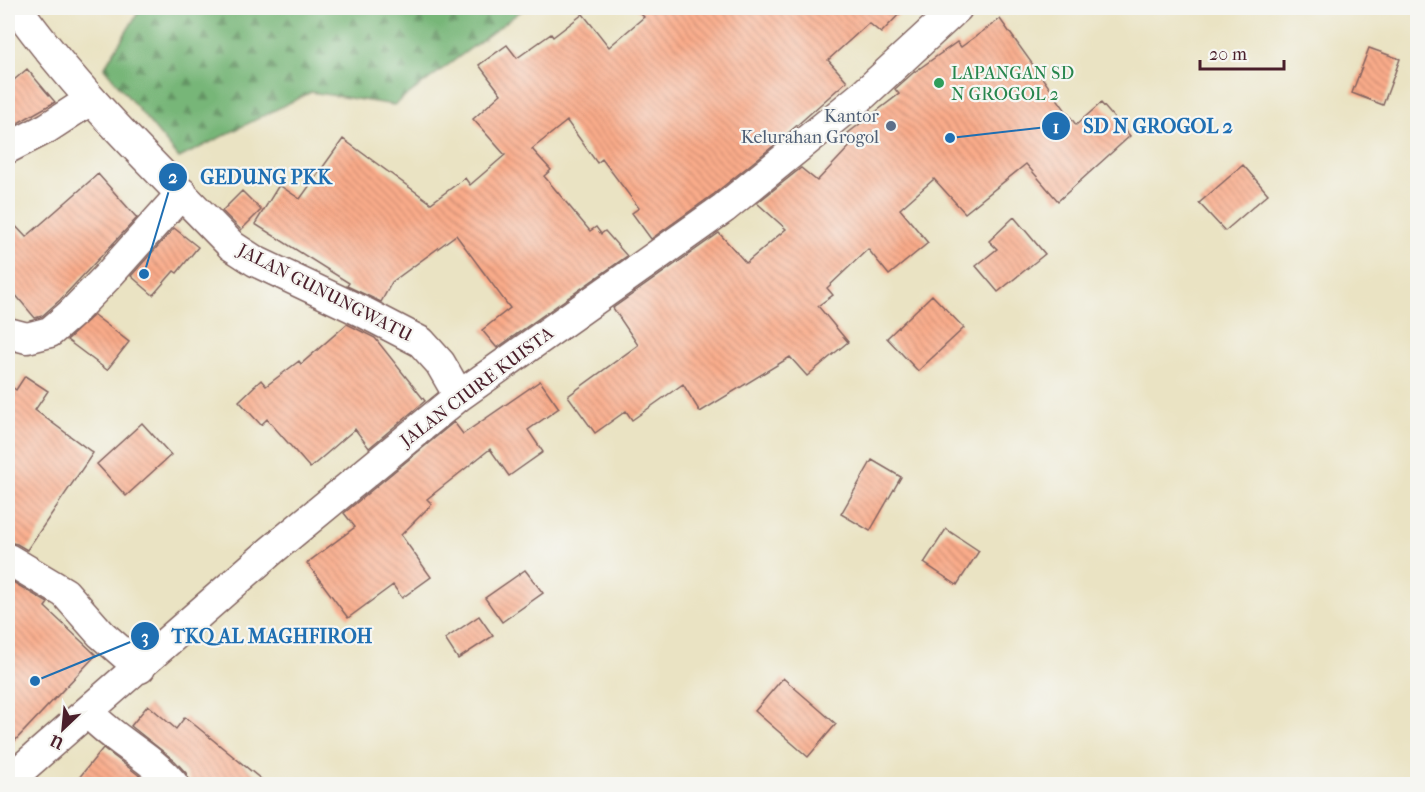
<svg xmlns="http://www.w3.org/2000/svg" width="1425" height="792" viewBox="0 0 1425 792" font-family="'IM FELL French Canon',serif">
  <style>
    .forest { fill: url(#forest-firs); stroke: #606a52; stroke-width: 1.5 }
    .building { fill: url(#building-back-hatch) }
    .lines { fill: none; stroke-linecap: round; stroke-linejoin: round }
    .street-casing { stroke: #826460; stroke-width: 33 }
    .street { stroke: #fff; stroke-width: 30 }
    .leisure-dot { fill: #2e9e5b; stroke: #f6f6f2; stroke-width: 2 }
    .service-dot { fill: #5c6f8a; stroke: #f6f6f2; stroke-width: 2 }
    .labels { text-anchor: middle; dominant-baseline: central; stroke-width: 4.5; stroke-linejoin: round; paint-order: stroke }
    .leisure-label { font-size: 18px; fill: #27864d; stroke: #f6f6f2; text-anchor: start }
    .service-label { font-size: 18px; fill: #4e5e75; stroke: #f6f6f2; text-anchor: end }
    .street-label { font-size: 18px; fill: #4a1f2b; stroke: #f6f6f2 }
    .leader { fill: none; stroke: #1f6fb2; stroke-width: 2 }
    .callout-dot { fill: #1f6fb2; stroke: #f6f6f2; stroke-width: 2 }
    .mark-label { font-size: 18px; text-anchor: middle; font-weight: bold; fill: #fff }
    .callout-label { font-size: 20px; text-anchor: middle; font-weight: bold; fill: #1f6fb2; stroke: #f6f6f2; stroke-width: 4.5; stroke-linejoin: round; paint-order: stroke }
  </style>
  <defs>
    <pattern id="forest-firs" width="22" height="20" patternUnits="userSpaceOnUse" patternTransform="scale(1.5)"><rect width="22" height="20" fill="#77b678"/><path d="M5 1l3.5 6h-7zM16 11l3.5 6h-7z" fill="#649363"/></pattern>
    <pattern id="building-back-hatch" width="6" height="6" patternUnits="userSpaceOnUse" patternTransform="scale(1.5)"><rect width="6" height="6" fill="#faac8a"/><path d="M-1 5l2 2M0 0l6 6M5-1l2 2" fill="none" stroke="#cc8b71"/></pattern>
  </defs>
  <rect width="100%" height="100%" fill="#f6f6f2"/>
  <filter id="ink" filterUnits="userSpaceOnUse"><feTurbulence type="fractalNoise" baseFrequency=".0167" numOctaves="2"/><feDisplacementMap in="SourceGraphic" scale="12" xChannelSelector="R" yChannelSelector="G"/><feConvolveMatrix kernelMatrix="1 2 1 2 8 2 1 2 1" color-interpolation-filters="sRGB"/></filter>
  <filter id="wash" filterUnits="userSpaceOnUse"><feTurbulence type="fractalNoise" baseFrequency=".008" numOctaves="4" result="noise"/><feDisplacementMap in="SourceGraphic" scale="24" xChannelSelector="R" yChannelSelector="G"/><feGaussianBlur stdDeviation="1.35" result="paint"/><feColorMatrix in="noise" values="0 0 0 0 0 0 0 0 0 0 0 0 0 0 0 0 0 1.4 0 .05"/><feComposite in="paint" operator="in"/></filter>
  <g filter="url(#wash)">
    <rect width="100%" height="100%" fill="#eae3c3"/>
    <path class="forest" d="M 141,8 L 525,8 L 394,105 L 311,92 L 179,158 L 104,68 Z"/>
    <g id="blocks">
      <path class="building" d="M 635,8 L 905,8 L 881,33 L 869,23 L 828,60 L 847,81 L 777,143 L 714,194 L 651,239 L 632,213 L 639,208 L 602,159 L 597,163 L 567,121 L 532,149 L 551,170 L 544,176 L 590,231 L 596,227 L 601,234 L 605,231 L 627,256 L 497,348 L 482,330 L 510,308 L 456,235 L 392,282 L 381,302 L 347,286 L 349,283 L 255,224 L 279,185 L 300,199 L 343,139 L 431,203 L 465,178 L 470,185 L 505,155 L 473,119 L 501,94 L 479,65 L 507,45 L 517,58 L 551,34 L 553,37 L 583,14 L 609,47 L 644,17 Z
        M 1000,19 L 1076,125 L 1101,103 L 1130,136 L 1058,201 L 1026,164 L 965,213 L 934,179 L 900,209 L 928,243 L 889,275 L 868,249 L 827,288 L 833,295 L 818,306 L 848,342 L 807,376 L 790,357 L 700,412 L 683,384 L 632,420 L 626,411 L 595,433 L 568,396 L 638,345 L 613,308 L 719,233 L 746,263 L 786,229 L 757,203 L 801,168 L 817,181 L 855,141 L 848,133 L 899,94 L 895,89 L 913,73 L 957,42 L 961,47 Z
        M 1369,48 L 1400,59 L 1383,105 L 1352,93 Z
        M 27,69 L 55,102 L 9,128 L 8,126 L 8,85 Z
        M 1243,165 L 1268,194 L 1225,231 L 1199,203 Z
        M 98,174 L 137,218 L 60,300 L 42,316 L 35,318 L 8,286 L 8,218 L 26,237 Z
        M 242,191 L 261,210 L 241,230 L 222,211 Z
        M 1014,217 L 1045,254 L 998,292 L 976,266 L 997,249 L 989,241 Z
        M 174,228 L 198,247 L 177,273 L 174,271 L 153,295 L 131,276 Z
        M 932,295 L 964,328 L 918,371 L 887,338 Z
        M 94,315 L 129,342 L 107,370 L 67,340 Z
        M 347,324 L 375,338 L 425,401 L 369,448 L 355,429 L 310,468 L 267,419 L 261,425 L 239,401 L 261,380 L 266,386 L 299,361 L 301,364 Z
        M 25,376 L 48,391 L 35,410 L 93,453 L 27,550 L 17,544 L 8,542 L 8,384 L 16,390 Z
        M 540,381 L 559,408 L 528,430 L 543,452 L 509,476 L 490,449 L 427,499 L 432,504 L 401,535 L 431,577 L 402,598 L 393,585 L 348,618 L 307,563 L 355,527 L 344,513 L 454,422 L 463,434 Z
        M 142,423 L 171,455 L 126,496 L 97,464 Z
        M 872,460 L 901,477 L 870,531 L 841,514 Z
        M 946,529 L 979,551 L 957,585 L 924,563 Z
        M 525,570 L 543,593 L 502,622 L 485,598 Z
        M 8,579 L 48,603 L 45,607 L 96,655 L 8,748 Z
        M 479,616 L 493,636 L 458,659 L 445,639 Z
        M 783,678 L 836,724 L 808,757 L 755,711 Z
        M 148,705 L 176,729 L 185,717 L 267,784 L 190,784 L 186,773 L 175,761 L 131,726 Z
        M 103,748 L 132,770 L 150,784 L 74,784 Z"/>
    </g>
  </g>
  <g filter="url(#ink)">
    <use href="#blocks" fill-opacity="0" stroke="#826460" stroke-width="1.5"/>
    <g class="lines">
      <g class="street-casing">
        <path id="street" d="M 17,8 C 79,95 158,169 232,246 L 255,261 L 367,314 L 421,342 L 440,363 L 459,396
          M 8,148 L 47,128 L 90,100
          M 8,333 L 27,338 L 50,332 L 72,313 L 106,278 L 182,193
          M 8,559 L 65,593 L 101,634 L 140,668
          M 88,712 C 113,740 150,756 173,784
          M 8,781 L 272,550 L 459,396 L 724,208 L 864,94 L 957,8"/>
      </g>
      <use href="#street" class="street"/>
    </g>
  </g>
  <circle class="leisure-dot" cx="939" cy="83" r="6"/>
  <circle class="service-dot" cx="891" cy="126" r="6"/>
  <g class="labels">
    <g class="leisure-label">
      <text x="951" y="73">LAPANGAN SD<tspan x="951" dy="21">N GROGOL 2</tspan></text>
    </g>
    <g class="service-label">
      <text x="879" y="116">Kantor<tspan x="879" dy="21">Kelurahan Grogol</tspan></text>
    </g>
    <g class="street-label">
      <text transform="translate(325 293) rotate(27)">JALAN GUNUNGWATU</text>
      <text transform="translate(477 387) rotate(-37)">JALAN CIURE KUISTA</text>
    </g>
  </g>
  <path class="leader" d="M950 138L1056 126M144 274L173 177M35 681L145 636"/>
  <g class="callout-dot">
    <circle cx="950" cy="138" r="6"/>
    <circle cx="144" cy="274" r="6"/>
    <circle cx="35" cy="681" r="6"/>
    <circle cx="1056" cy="126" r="15"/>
    <circle cx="173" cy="177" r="15"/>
    <circle cx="145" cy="636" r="15"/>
  </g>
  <g class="mark-label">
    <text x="1056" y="133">1</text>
    <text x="173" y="183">2</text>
    <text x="145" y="643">3</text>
  </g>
  <g class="callout-label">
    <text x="1158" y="133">SD N GROGOL 2</text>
    <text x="266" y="184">GEDUNG PKK</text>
    <text x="272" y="643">TKQ AL MAGHFIROH</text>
  </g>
  <rect width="1425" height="792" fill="none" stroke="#f6f6f2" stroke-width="30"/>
  <g transform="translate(63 729) rotate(206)" stroke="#f6f6f2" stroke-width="4.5" paint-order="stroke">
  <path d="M0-4.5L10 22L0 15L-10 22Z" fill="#4a1f2b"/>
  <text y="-9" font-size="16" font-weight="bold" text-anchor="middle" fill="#4a1f2b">U</text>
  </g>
  <path d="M1200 60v9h84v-9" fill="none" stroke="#4a1f2b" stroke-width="3"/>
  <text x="1209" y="60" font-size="18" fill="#4a1f2b" stroke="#f6f6f2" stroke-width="4.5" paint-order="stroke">20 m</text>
</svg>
